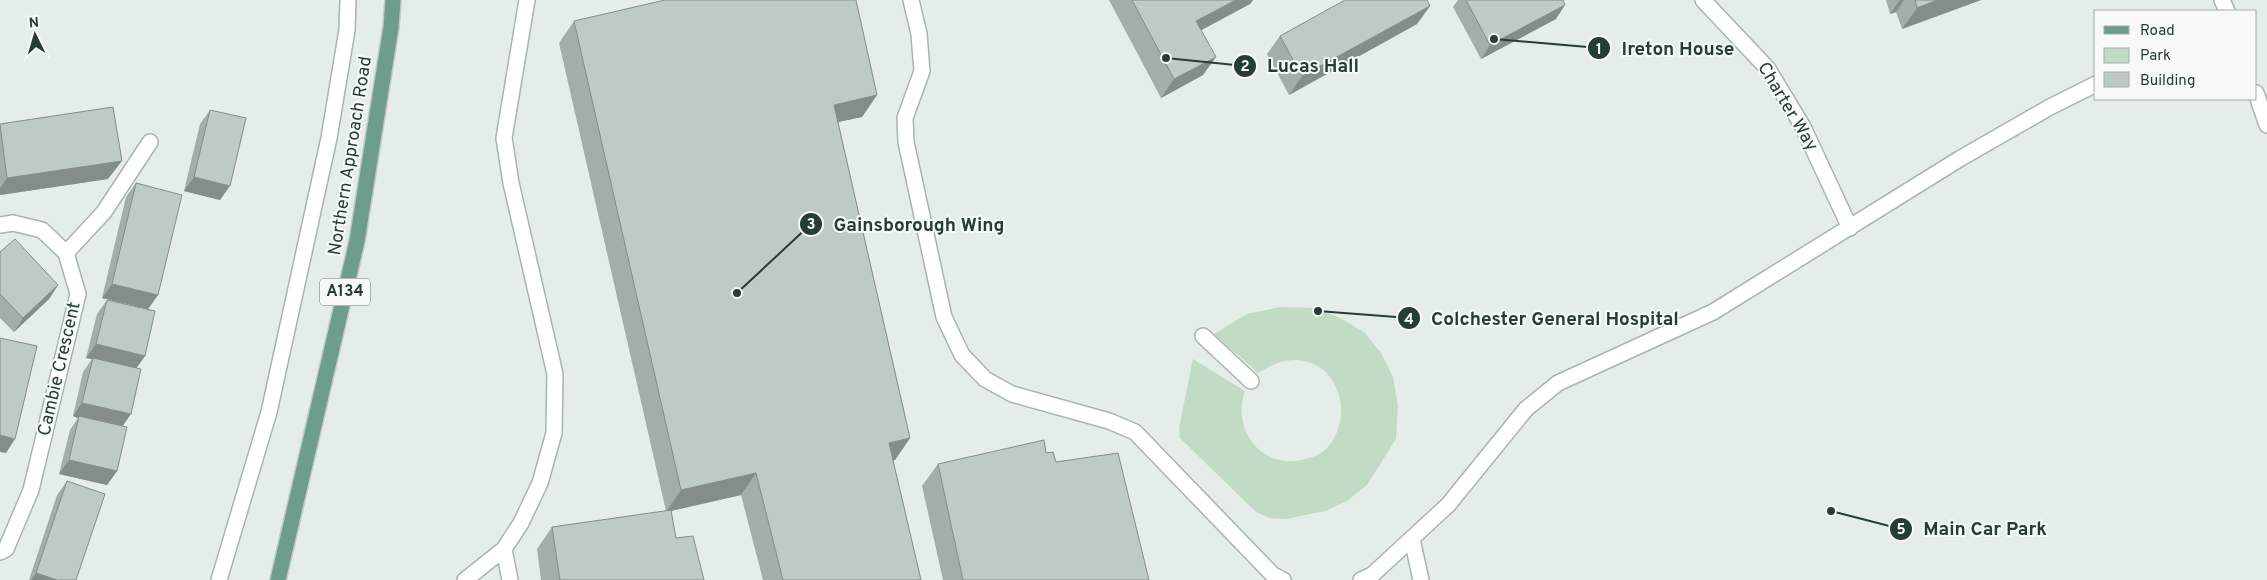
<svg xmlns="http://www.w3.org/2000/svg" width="2267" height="580" viewBox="0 0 2267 580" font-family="Overpass,sans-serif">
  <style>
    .green { fill: #c1dbc5 }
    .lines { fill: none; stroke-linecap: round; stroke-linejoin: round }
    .service-casing { stroke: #a8b5af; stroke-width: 18 }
    .minor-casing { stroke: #a8b5af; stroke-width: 18 }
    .tertiary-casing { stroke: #a8b5af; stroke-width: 18 }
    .primary-casing { stroke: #c2c9c6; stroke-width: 18 }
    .service { stroke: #fff; stroke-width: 15 }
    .minor { stroke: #fff; stroke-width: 15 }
    .tertiary { stroke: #fff; stroke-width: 15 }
    .primary { stroke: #6f9d8d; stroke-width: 15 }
    .wall { fill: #a3aea9 }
    .shaded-wall { fill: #858d89 }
    .building { fill: #becac4; stroke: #858d89 }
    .labels { text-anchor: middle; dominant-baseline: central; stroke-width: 4; stroke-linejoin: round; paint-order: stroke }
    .shield { fill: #f6f9f7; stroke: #64756f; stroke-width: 1 }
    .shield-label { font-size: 16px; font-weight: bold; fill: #263d35 }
    .street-label { font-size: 18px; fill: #263d35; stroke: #f6f9f7 }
    .leader { fill: none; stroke: #263d35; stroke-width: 2 }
    .callout-dot { fill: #263d35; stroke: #f6f9f7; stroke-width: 2 }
    .mark-label { font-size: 15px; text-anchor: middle; font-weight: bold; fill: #fff }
    .callout-label { font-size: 19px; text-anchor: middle; font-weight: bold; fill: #263d35; stroke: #f6f9f7; stroke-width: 4; stroke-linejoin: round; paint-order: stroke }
  </style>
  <rect width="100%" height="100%" fill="#e5ede9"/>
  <path class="green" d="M 1280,307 L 1317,308 L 1344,320 L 1365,333 L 1381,353 L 1393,377 L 1398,406 L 1396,439 L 1367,485 L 1347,501 L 1325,511 L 1286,519 L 1270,518 L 1256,512 L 1180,438 L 1179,428 L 1193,359 L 1245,391 C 1231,428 1261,469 1301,460 C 1311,458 1321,455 1328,447 C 1354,416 1340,363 1297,360 C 1282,359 1269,366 1258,373 L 1214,334 L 1247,314 Z"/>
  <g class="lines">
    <g class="service-casing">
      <path id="service" d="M 911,0 L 919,34 L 922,71 L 905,118 L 906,142 L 944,317 L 962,355 L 985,379 L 1012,394 L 1109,421 L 1135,432 L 1273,575 L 1283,580
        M 66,253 L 104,212 L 150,142
        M 1203,336 L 1251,381
        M 1412,539 L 1421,580
        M 504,549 L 510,580
        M 219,580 L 269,412 L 329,138 L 347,30 L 348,0
        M 465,580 L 504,549 L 521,523 L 540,483 L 554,433 L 555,374 L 511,183 L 504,138 L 527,0"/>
    </g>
    <g class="minor-casing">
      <path id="minor" d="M 1703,0 L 1768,69 L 1803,127 L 1850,228
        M 0,225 L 13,223 L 42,230 L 66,253 L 78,294 L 31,490 L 6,549 L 0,552
        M 1361,580 L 1372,575 L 1448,505 L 1526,409 L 1558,383 L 1713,312 L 1961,158 L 2050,107 L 2096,84"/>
    </g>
    <g class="tertiary-casing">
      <path id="tertiary" d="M 2222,0 L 2227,11
        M 2256,93 L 2267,125"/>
    </g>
    <g class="primary-casing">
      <path id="primary" d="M 278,580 L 357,241 L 391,27 L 393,0"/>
    </g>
    <use href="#service" class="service"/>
    <use href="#minor" class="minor"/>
    <use href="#tertiary" class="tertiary"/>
    <use href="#primary" class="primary"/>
  </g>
  <path class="wall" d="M 1109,0 L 1253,0 L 1250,4 L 1201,30 L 1203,75 L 1161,98 Z
    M 1458,0 L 1563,0 L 1556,19 L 1481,59 L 1453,7 Z
    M 1886,0 L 1981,0 L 1902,29 L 1896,12 L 1890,14 Z
    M 1430,6 L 1417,24 L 1289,95 L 1267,54 L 1280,36 Z
    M 574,21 L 877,95 L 862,117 L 838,122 L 910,438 L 895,460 L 893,460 L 921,580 L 763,580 L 741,495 L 671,511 L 676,538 L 704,580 L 541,580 L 537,549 L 552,527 L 666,511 L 559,43 Z
    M 210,110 L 220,200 L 184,191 L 200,124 Z
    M 0,124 L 108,179 L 0,195 Z
    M 136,183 L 158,295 L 148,309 L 102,298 L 126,197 Z
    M 0,252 L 58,285 L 49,299 L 14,332 L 0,318 Z
    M 107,300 L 145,356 L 136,368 L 122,426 L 117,471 L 107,485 L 59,474 L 70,430 L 78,418 L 73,416 L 83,372 L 92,359 L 86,358 L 97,314 Z
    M 1046,453 L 1056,462 L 1149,580 L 943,580 L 922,486 L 938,464 Z
    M 67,481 L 76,580 L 29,580 L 57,495 Z"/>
  <path class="shaded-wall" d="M 1236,0 L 1253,0 L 1250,4 L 1183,40 L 1196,21 Z
    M 1900,0 L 1904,0 L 1896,12 L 1890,14 Z
    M 1938,0 L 1981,0 L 1902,29 L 1917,8 Z
    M 1565,5 L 1556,19 L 1481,59 L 1490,45 Z
    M 1430,6 L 1417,24 L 1289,95 L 1302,76 Z
    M 1216,57 L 1203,75 L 1161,98 L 1174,79 Z
    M 877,95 L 862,117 L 819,126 L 834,105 Z
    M 122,161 L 108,179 L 0,195 L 0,188 L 7,178 Z
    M 194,177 L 230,186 L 220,200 L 184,191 Z
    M 112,284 L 158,295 L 148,309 L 102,298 Z
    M 58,285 L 49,299 L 14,332 L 23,318 Z
    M 96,344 L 145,356 L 135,370 L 93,358 L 92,359 L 86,358 Z
    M 82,403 L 131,414 L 122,427 L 79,416 L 78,418 L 73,416 Z
    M 0,435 L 15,439 L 6,453 L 0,452 Z
    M 910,438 L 895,460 L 874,465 L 889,443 Z
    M 69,460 L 117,471 L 107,485 L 59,474 Z
    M 756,473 L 741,495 L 666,512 L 681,490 Z
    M 36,573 L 57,580 L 31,580 Z"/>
  <path class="building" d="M 665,0 L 856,0 L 877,95 L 834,105 L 910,438 L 889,443 L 921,580 L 783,580 L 756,473 L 681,490 L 574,21 Z
    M 1132,0 L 1236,0 L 1196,21 L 1216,57 L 1174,79 Z
    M 1345,0 L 1427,0 L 1430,6 L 1302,76 L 1280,36 Z
    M 1466,0 L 1563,0 L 1565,5 L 1490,45 Z
    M 1915,0 L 1938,0 L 1917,8 Z
    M 113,107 L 122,161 L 7,178 L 0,124 Z
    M 210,110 L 246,118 L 230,186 L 194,177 Z
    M 136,183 L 182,195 L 158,295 L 112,284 Z
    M 15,239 L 58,285 L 23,318 L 0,294 L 0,252 Z
    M 107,300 L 155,311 L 145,356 L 96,344 Z
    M 0,338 L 37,346 L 15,439 L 0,435 Z
    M 93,358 L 141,369 L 131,414 L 82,403 Z
    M 79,416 L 127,427 L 117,471 L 69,460 Z
    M 1044,440 L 1046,453 L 1053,452 L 1056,462 L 1118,453 L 1149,580 L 963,580 L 938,464 Z
    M 67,481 L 105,494 L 76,580 L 57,580 L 36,573 Z
    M 671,510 L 676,538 L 693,536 L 704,580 L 560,580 L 552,527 Z"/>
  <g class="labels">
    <rect class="shield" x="320" y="278.5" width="50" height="27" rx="4"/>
    <g class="shield-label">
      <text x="345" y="292">A134</text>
    </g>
    <g class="street-label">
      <text transform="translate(1787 107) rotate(59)">Charter Way</text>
      <text transform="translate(351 156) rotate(-81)">Northern Approach Road</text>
      <text transform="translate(60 369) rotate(-77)">Cambie Crescent</text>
    </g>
  </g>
  <path class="leader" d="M1494 39L1599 48M1166 58L1245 66M737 293L811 224M1318 311L1409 318M1831 511L1901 529"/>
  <g class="callout-dot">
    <circle cx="1494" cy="39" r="5"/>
    <circle cx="1166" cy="58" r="5"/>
    <circle cx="737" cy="293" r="5"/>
    <circle cx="1318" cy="311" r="5"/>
    <circle cx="1831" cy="511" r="5"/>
    <circle cx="1599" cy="48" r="12"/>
    <circle cx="1245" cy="66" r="12"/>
    <circle cx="811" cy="224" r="12"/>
    <circle cx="1409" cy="318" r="12"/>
    <circle cx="1901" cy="529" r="12"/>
  </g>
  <g class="mark-label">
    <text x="1599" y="54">1</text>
    <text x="1245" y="71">2</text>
    <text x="811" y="229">3</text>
    <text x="1409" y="324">4</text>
    <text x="1901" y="534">5</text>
  </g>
  <g class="callout-label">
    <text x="1678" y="55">Ireton House</text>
    <text x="1313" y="72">Lucas Hall</text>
    <text x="919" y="231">Gainsborough Wing</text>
    <text x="1555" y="325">Colchester General Hospital</text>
    <text x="1985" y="535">Main Car Park</text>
  </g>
  <rect x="2094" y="10" width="162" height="90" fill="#f6f9f7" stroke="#a3aea9"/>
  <rect x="2104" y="26" width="25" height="8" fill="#6f9d8d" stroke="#a3aea9"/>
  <text x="2140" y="35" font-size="15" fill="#263d35">Road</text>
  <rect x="2104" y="48" width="25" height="15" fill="#c1dbc5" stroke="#a3aea9"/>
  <text x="2140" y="60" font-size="15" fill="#263d35">Park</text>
  <rect x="2104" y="72" width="25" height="15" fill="#becac4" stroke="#a3aea9"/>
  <text x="2140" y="85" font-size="15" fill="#263d35">Building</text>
  <g transform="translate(35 35) rotate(355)" stroke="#f6f9f7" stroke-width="4" paint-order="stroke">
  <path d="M0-4L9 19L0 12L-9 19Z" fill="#263d35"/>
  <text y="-8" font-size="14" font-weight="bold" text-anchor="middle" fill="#263d35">N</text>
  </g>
</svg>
